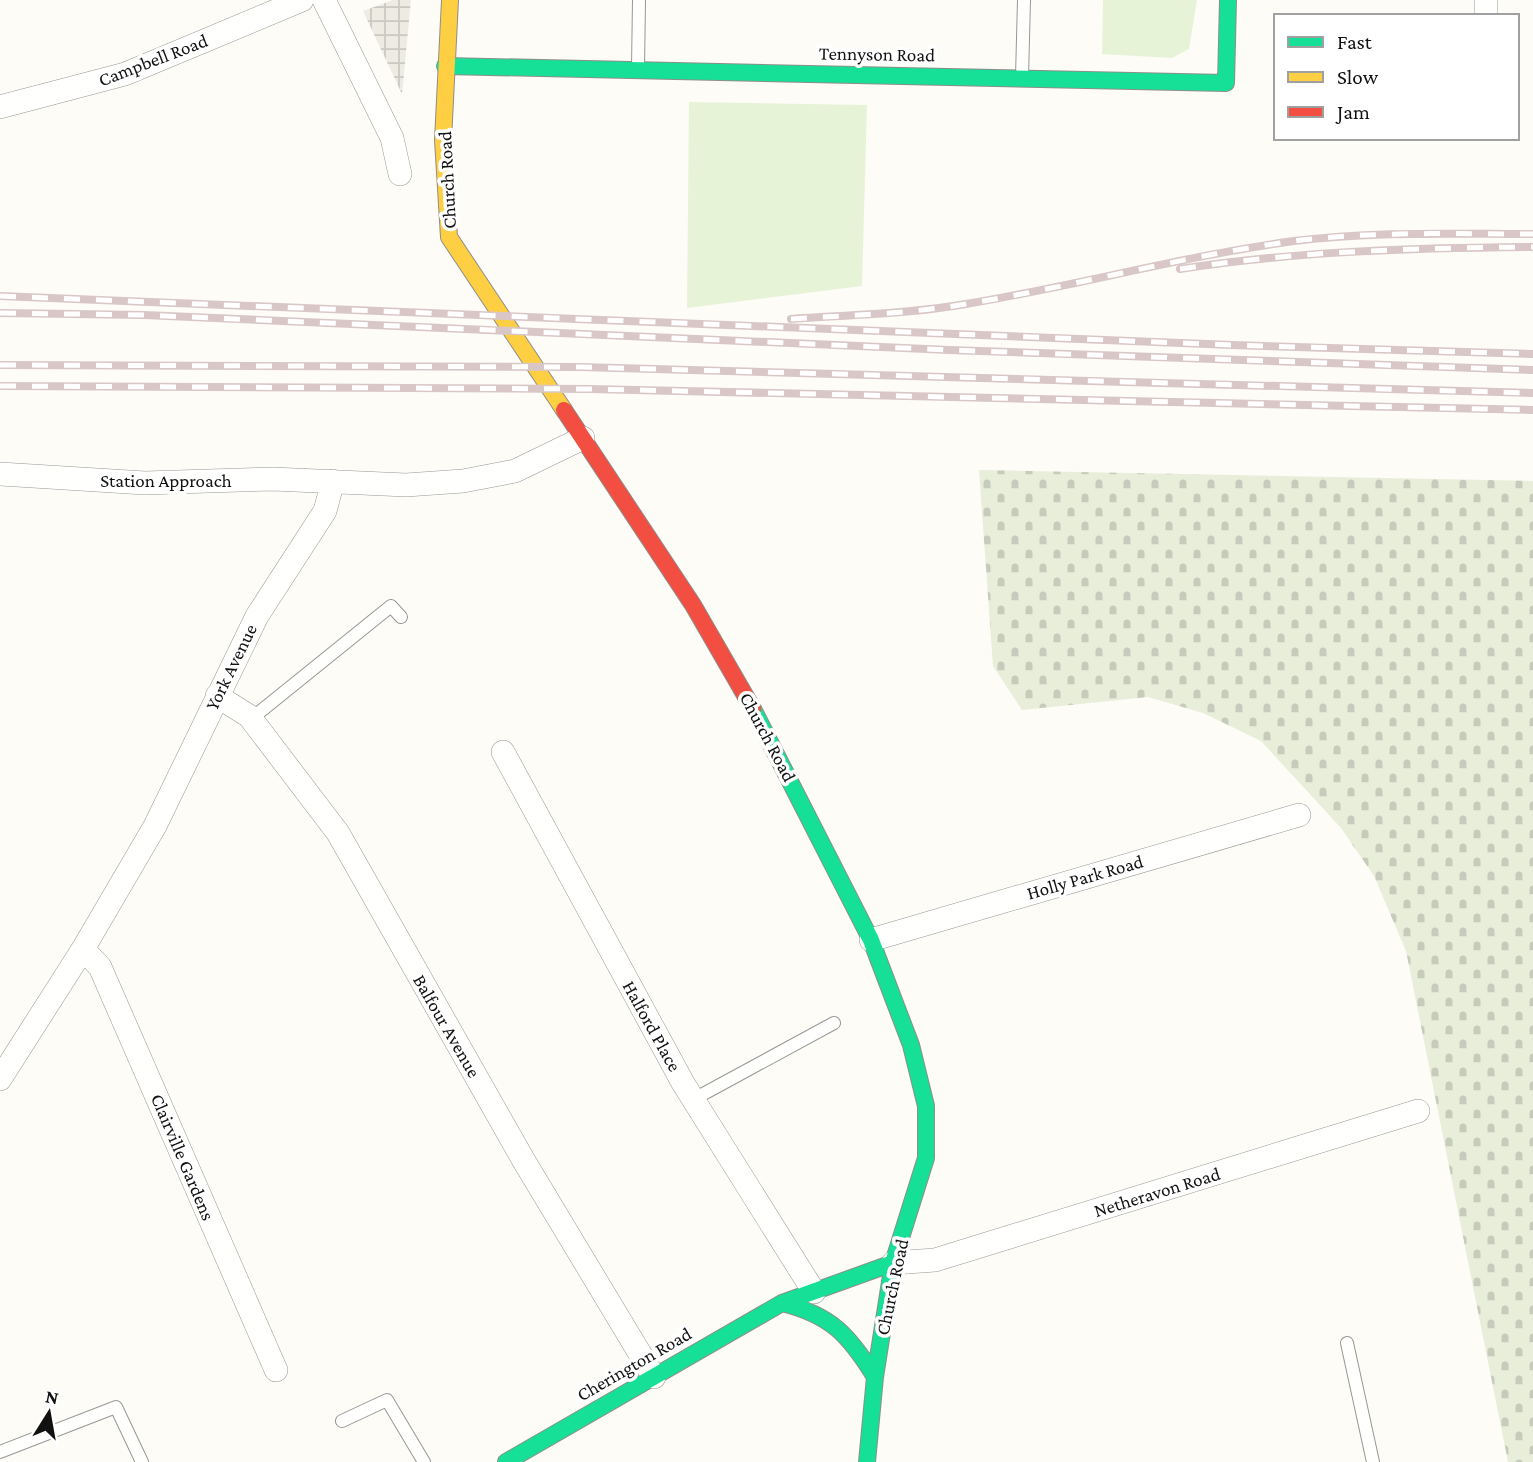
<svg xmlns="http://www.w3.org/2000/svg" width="1533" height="1462" viewBox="0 0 1533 1462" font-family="'Crimson Pro',serif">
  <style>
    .cemetery { fill: url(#cemetery-stones) }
    .park { fill: #e7f3d7 }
    .plaza { fill: url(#plaza-grid) }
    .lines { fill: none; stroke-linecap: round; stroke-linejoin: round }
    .lane-casing { stroke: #979795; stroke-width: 14 }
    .street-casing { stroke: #979795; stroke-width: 24 }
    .fast-casing { stroke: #8e8d8b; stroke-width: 18 }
    .slow-casing { stroke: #8e8d8b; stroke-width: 18 }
    .jam-casing { stroke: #8e8d8b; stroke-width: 18 }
    .lane { stroke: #fffffe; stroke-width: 12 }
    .street { stroke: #fffffe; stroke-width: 23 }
    .fast { stroke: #16e098; stroke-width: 16 }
    .slow { stroke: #ffcf43; stroke-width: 16 }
    .jam { stroke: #f24e42; stroke-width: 16 }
    .rail-casing { stroke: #d9c6c7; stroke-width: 8 }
    .rail { stroke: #fff; stroke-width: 5; stroke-dasharray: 16; stroke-linecap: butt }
    .labels { text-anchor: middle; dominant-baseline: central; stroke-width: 7; stroke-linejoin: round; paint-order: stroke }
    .street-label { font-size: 19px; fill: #111; stroke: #fff }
  </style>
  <defs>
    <pattern id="cemetery-stones" width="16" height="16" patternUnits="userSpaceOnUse" patternTransform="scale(1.75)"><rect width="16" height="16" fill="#e9eedb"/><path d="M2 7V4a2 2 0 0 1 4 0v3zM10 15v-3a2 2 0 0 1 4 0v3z" fill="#c7cbbb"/></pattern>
    <pattern id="plaza-grid" width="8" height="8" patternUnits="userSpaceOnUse" patternTransform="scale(1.75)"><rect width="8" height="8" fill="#edebe2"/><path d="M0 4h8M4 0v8" fill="none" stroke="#cac8c1"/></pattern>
  </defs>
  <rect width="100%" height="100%" fill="#fdfcf7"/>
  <path class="cemetery" d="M 979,470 L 1533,481 L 1533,1462 L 1508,1462 L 1406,951 L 1374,876 L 1341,828 L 1261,741 L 1203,713 L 1148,697 L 1022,710 L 993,666 Z"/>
  <path class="park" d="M 1103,0 L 1197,0 L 1189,49 L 1172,58 L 1102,54 Z
    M 689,102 L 867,105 L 862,286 L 687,308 Z"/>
  <path class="plaza" d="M 393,0 L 411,0 L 402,94 L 363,11 Z"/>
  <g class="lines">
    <g class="lane-casing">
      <path id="lane" d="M 638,68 L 639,0
        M 1022,77 L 1024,0
        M 251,719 L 391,606 L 401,617
        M 694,1099 L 834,1023
        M 1347,1343 L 1373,1462
        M 342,1421 L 387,1400 L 424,1462
        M 0,1452 L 116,1407 L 142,1462"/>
    </g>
    <g class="street-casing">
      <path id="street" d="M 324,0 L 392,138 L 400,174
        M 1486,0 L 1486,13
        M 0,107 L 125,74 L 302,0
        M 0,474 L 145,483 L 273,479 L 406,485 L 463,481 L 515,471 L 583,438
        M 217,696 L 249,716 L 338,833 L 524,1161 L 654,1377
        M 503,752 L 683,1083 L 814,1292
        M 871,940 L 1299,815
        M 83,949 L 100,967 L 276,1370
        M 0,1079 L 83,949 L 155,826 L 257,616 L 325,511 L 333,481
        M 893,1263 L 935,1260 L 1418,1111"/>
    </g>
    <g class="fast-casing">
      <path id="fast" d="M 445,66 L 1226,83 L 1228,0
        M 753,709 L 871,940 L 911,1045 L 926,1106 L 926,1158 L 893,1263 L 875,1377 L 867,1462
        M 782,1303 C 831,1315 849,1335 875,1377
        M 506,1462 L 782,1303 L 893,1263"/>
    </g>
    <g class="slow-casing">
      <path id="slow" d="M 450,0 L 443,140 L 449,237 L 564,410"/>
    </g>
    <g class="jam-casing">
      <path id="jam" d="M 564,410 L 693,605 L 753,709"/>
    </g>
    <use href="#lane" class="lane"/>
    <use href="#street" class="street"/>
    <use href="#fast" class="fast"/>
    <use href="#slow" class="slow"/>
    <use href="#jam" class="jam"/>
    <g class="rail-casing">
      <path id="rail" d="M 1180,269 C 1297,251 1415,248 1533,247
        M 0,296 L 1232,345 L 1533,354
        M 0,313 L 144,315 L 949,350 L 1533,370
        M 791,319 C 849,315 908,314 966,304 C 1076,286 1183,256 1294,241 C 1372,231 1454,234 1533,234
        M 0,365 L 580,367 L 1533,393
        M 0,386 L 590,389 L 1533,410"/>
    </g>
    <use href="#rail" class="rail"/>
  </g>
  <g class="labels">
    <g class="street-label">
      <text transform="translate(877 54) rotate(1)">Tennyson Road</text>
      <text transform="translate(153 60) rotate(-21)">Campbell Road</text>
      <text transform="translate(447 180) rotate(-93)">Church Road</text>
      <text x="166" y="480">Station Approach</text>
      <text transform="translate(231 667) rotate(-64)">York Avenue</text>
      <text transform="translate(768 737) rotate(62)">Church Road</text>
      <text transform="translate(1085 877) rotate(-16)">Holly Park Road</text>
      <text transform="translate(447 1026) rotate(60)">Balfour Avenue</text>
      <text transform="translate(652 1026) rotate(61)">Halford Place</text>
      <text transform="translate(183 1157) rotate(67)">Clairville Gardens</text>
      <text transform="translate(1157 1192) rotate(-17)">Netheravon Road</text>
      <text transform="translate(892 1287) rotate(-78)">Church Road</text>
      <text transform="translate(634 1364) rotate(-30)">Cherington Road</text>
    </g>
  </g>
  <rect x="1274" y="14" width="245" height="126" fill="#ffffff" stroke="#a0a0a0" stroke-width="2"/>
  <rect x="1288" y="37" width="35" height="10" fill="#16e098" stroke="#a0a0a0" stroke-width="2"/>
  <text x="1337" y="49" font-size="21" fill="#111111">Fast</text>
  <rect x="1288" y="72" width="35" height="10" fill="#ffcf43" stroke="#a0a0a0" stroke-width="2"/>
  <text x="1337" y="84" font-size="21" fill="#111111">Slow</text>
  <rect x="1288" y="107" width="35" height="10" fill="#f24e42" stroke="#a0a0a0" stroke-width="2"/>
  <text x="1337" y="119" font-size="21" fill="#111111">Jam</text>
  <g transform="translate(49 1413) rotate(11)" stroke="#ffffff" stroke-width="5" paint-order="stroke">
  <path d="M0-5L12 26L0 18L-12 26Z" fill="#111111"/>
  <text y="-10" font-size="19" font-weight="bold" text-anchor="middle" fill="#111111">N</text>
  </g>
</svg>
